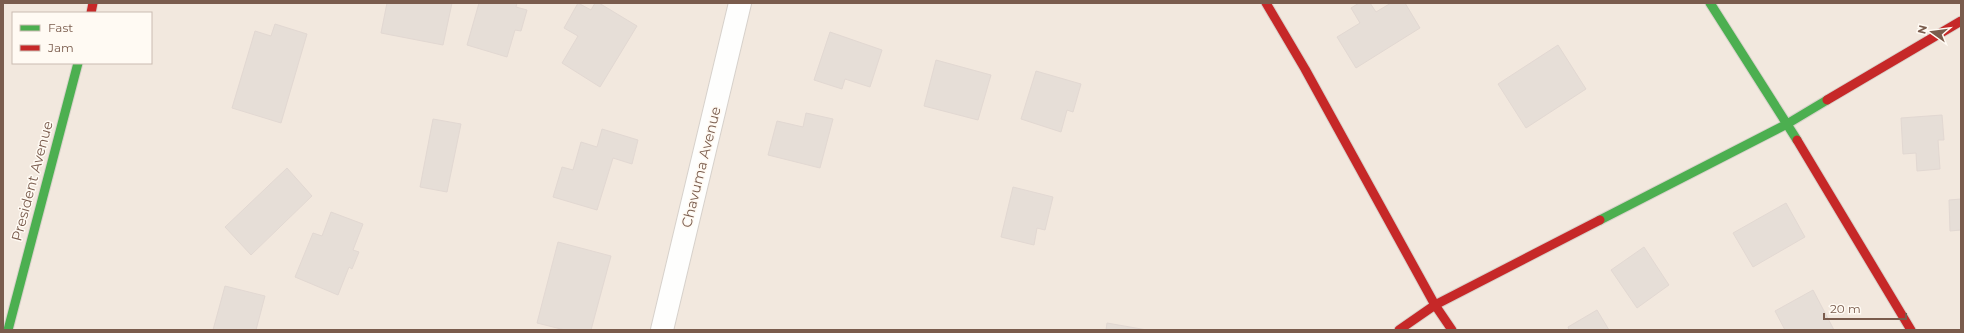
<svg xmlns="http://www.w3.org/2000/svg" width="1964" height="333" viewBox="0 0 1964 333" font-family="Montserrat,sans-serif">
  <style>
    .residential { fill: #f2e8de; fill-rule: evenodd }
    .building { fill: #e6ded7; stroke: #e2d8d2 }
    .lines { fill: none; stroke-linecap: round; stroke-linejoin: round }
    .street-casing { stroke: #d7d1cb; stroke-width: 24 }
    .fast-casing { stroke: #d9d2cb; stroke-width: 11 }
    .jam-casing { stroke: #d9d2cb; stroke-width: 11 }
    .street { stroke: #fefefd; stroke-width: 22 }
    .fast { stroke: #4caf50; stroke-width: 9 }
    .jam { stroke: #c62828; stroke-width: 9 }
    .labels { text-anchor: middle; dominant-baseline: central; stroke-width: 3; stroke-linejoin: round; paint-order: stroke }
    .street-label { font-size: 14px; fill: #7a5c4d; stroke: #fffaf3 }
  </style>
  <rect width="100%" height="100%" fill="#f9f5f0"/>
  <path class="residential" d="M 3,3 L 1961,3 L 1961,330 L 3,330 ZM 13,13 L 151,13 L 151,63 L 13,63 Z"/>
  <path class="building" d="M 387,3 L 452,3 L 443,45 L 381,33 Z
    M 479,3 L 517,3 L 516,7 L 527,10 L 521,31 L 515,30 L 507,57 L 467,45 Z
    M 578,3 L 591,10 L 595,3 L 599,3 L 637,26 L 600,87 L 562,63 L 578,36 L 564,28 Z
    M 1359,3 L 1370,3 L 1376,12 L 1391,3 L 1405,3 L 1420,28 L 1356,68 L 1337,37 L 1360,23 L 1351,8 Z
    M 275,24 L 307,34 L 281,123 L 232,108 L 255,31 L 271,36 Z
    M 830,32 L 882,50 L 870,87 L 845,79 L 842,89 L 814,80 Z
    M 1558,45 L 1586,89 L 1526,128 L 1498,84 Z
    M 936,60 L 991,75 L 978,120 L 924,106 Z
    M 1036,71 L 1081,84 L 1073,112 L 1067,110 L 1061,132 L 1021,119 Z
    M 806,113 L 833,119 L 820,168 L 768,155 L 777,121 L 803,127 Z
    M 1942,115 L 1944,140 L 1938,140 L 1940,169 L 1917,171 L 1916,153 L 1903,154 L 1901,118 Z
    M 433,119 L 461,124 L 447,192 L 420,187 Z
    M 602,129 L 638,140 L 632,164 L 613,158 L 597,210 L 553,197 L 562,167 L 573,170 L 581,142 L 597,147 Z
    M 287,168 L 312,196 L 251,255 L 225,227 Z
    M 1013,187 L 1053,197 L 1045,230 L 1037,228 L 1034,245 L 1001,237 Z
    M 1961,199 L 1961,230 L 1950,231 L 1949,200 Z
    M 1786,203 L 1805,237 L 1753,267 L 1733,233 Z
    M 331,212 L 363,224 L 353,250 L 359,252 L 352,269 L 349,267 L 338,295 L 295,277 L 313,233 L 322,236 Z
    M 558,242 L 611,256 L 591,330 L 565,330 L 537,323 Z
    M 1644,247 L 1669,285 L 1637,308 L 1611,270 Z
    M 225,286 L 265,296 L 256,330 L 213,330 Z
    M 1813,290 L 1834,330 L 1785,330 L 1775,311 Z
    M 1597,310 L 1609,330 L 1569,330 L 1568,327 Z
    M 1107,323 L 1147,330 L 1106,330 Z"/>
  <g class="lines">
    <g class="street-casing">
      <path id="street" d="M 662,330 L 740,3"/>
    </g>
    <g class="fast-casing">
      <path id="fast" d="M 1710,3 L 1797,140
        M 1600,220 L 1787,124 L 1827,100
        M 8,330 L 78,63"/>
    </g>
    <g class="jam-casing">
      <path id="jam" d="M 1266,3 L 1305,69 L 1435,305 L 1452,330
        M 91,13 L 93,3
        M 1827,100 L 1961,21
        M 1797,140 L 1911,330
        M 1399,330 L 1435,305 L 1600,220"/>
    </g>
    <use href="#street" class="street"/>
    <use href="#fast" class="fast"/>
    <use href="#jam" class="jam"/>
  </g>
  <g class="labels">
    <g class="street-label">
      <text transform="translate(701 167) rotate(-76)">Chavuma Avenue</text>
      <text transform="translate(32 181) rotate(-75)">President Avenue</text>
    </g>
  </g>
  <rect width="1964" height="333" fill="none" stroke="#7a5c4d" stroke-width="8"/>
  <rect x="12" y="12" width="140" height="52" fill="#fffaf3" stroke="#cabbb1"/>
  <rect x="20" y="25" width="20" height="6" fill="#4caf50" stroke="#cabbb1"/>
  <text x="48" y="32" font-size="12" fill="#7a5c4d">Fast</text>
  <rect x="20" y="45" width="20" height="6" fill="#c62828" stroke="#cabbb1"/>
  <text x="48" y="52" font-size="12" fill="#7a5c4d">Jam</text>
  <g transform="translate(1932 32) rotate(284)" stroke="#fffaf3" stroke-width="3" paint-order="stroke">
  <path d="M0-3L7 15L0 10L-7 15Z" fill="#7a5c4d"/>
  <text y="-6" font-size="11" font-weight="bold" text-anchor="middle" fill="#7a5c4d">N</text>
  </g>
  <path d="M1824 313v6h82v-6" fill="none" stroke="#7a5c4d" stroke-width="2"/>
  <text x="1830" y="313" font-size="12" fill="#7a5c4d" stroke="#fffaf3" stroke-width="3" paint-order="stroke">20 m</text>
</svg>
